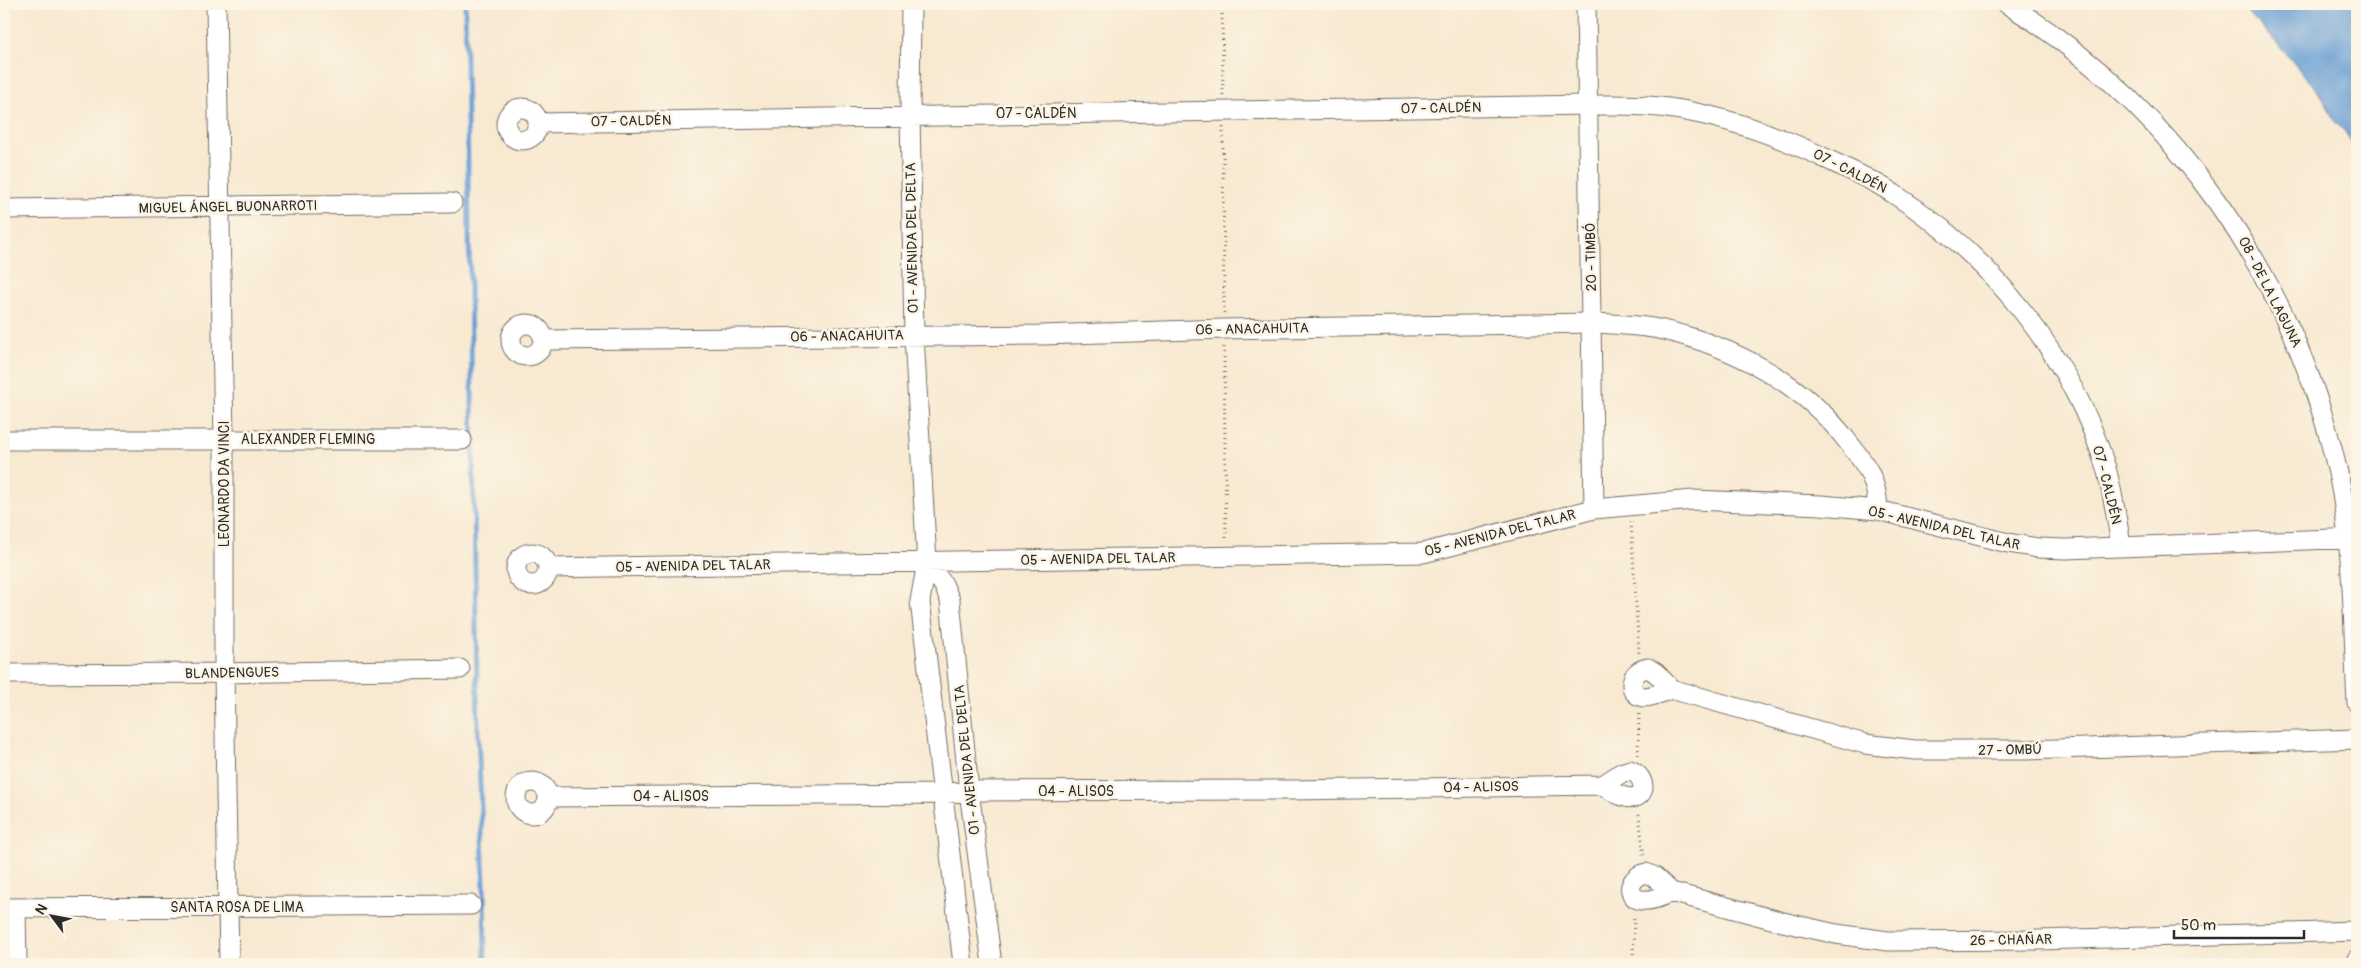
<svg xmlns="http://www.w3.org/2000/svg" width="2361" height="968" viewBox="0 0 2361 968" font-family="Pangolin,sans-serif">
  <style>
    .water { fill: #679ed4; stroke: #496480 }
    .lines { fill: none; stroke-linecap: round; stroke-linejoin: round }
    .stream { stroke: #679ed4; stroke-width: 5 }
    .street-casing { stroke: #736e65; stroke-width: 21 }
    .path { stroke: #736e65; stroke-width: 3; stroke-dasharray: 1 4; stroke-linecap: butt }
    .street { stroke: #fff; stroke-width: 19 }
    .labels { text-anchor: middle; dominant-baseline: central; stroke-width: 5; stroke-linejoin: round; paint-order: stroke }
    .street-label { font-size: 14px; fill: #2b2b2b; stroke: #fcf5e5 }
  </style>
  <rect width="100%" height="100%" fill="#fcf5e5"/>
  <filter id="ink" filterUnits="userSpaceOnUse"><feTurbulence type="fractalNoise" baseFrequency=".02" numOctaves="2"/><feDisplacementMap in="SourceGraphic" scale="10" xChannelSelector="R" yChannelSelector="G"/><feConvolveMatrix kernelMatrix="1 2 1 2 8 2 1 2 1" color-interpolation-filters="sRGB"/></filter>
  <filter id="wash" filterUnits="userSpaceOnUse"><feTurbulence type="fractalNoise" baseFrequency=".0096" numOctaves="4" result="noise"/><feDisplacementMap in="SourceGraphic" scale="20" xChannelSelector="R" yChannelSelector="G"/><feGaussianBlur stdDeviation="1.12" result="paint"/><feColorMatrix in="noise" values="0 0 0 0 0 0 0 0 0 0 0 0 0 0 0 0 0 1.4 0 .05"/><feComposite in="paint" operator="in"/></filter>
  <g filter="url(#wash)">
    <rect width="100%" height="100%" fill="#f8e9d1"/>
    <path class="water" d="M 2239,4 L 2357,4 L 2357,151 L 2345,132 L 2335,122 L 2321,95 L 2266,31 Z"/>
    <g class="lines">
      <path class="stream" d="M 465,4 L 478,734 L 484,885 L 485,964"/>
    </g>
  </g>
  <g filter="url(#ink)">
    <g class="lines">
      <g class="street-casing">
        <path id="street" d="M 216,4 L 224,439 L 224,673 L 229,964
          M 911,4 L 910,114 L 914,336 L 927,563 L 920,601 L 963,964
          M 1586,4 L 1594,509
          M 2007,4 C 2175,107 2295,281 2338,473 C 2354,548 2353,627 2357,703
          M506 124a16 16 0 1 1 32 0a16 16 0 1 1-32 0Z
          M 538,123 C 888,115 1238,112 1588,105 C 1615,105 1641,104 1668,108 C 1725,116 1782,137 1833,162 C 1854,172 1875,181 1894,194 C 1991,256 2072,357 2106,468 C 2113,493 2117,520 2121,546
          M 4,209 L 452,203
          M511 340a16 16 0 1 1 32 0a16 16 0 1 1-32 0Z
          M 543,340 L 1041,335 L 1224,329 L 1592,323 C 1615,324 1640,325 1663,330 C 1735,347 1803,383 1848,442 C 1867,466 1877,479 1878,510
          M 4,440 L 462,440
          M516 569a16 16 0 1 1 32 0a16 16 0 1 1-32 0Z
          M 927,563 L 943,584 L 950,600 L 969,791 L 992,964
          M 548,568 L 1423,553 L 1594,509 L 1693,500 L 1821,505 L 1878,510 L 2008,543 L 2038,548 L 2066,549 L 2357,538
          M 1648,668 L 1656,673 L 1671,689 C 1663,692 1653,697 1644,697 C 1626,695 1629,670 1648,668 Z
          M 4,674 L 224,673 L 460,669
          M 1671,689 L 1865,744 L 1915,750 L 2026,750 L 2357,739
          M 1630,770 C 1654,780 1644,817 1603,785 L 1621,773 Z
          M516 798a16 16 0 1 1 32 0a16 16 0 1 1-32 0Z
          M 548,797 L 941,794 L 969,791 L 1290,790 L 1603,785
          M 1646,873 L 1655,877 L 1671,892 C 1625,917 1621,878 1646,873 Z
          M 1671,892 L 1783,922 L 1836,934 L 1888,941 L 2038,940 L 2357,931
          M 4,908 L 471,905
          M 16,908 L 17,964
          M 2357,964 L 2357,959"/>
      </g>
      <path class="path" d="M 1222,4 L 1223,96
        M 1223,127 L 1224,313
        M 1224,347 L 1226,541
        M 1631,522 L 1639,653
        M 1638,755 L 1639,714
        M 1639,814 L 1644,858
        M 1633,964 L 1634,915"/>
      <use href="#street" class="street"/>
    </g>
  </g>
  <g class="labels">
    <g class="street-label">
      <text transform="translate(1441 108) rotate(-1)">07 - CALDÉN</text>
      <text x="1036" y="113">07 - CALDÉN</text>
      <text transform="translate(631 121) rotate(-1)">07 - CALDÉN</text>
      <text transform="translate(1850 171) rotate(27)">07 - CALDÉN</text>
      <text transform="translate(228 207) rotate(-1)">MIGUEL ÁNGEL BUONARROTI</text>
      <text transform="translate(912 238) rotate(-91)">01 - AVENIDA DEL DELTA</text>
      <text transform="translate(1591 257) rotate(-91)">20 - TIMBÓ</text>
      <text transform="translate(2270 292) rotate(63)">08 - DE LA LAGUNA</text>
      <text transform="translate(1252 329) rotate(-1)">06 - ANACAHUITA</text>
      <text transform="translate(847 336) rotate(-1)">06 - ANACAHUITA</text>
      <text x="308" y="439">ALEXANDER FLEMING</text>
      <text transform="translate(224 484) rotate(-90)">LEONARDO DA VINCI</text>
      <text transform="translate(2107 485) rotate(76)">07 - CALDÉN</text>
      <text transform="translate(1944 528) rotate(13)">05 - AVENIDA DEL TALAR</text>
      <text transform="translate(1500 533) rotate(-14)">05 - AVENIDA DEL TALAR</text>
      <text transform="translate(1098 559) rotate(-1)">05 - AVENIDA DEL TALAR</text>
      <text transform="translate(693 566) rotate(-1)">05 - AVENIDA DEL TALAR</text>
      <text transform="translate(232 673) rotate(-1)">BLANDENGUES</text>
      <text transform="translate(2010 750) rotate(-1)">27 - OMBÚ</text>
      <text transform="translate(967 760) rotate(-96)">01 - AVENIDA DEL DELTA</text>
      <text transform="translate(1481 787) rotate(-1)">04 - ALISOS</text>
      <text x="1076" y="791">04 - ALISOS</text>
      <text x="671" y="796">04 - ALISOS</text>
      <text x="237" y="907">SANTA ROSA DE LIMA</text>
      <text transform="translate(2011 940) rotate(-1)">26 - CHAÑAR</text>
    </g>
  </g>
  <rect width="2361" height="968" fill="none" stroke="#fcf5e5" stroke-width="20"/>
  <g transform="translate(52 916) rotate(302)" stroke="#fcf5e5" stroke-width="4" paint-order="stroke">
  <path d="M0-4L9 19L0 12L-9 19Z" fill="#2b2b2b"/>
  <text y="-8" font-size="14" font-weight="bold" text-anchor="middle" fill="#2b2b2b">N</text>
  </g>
  <path d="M2174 930v8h130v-8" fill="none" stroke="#2b2b2b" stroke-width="2.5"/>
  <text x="2181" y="930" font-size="15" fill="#2b2b2b" stroke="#fcf5e5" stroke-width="4" paint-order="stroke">50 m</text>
</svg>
